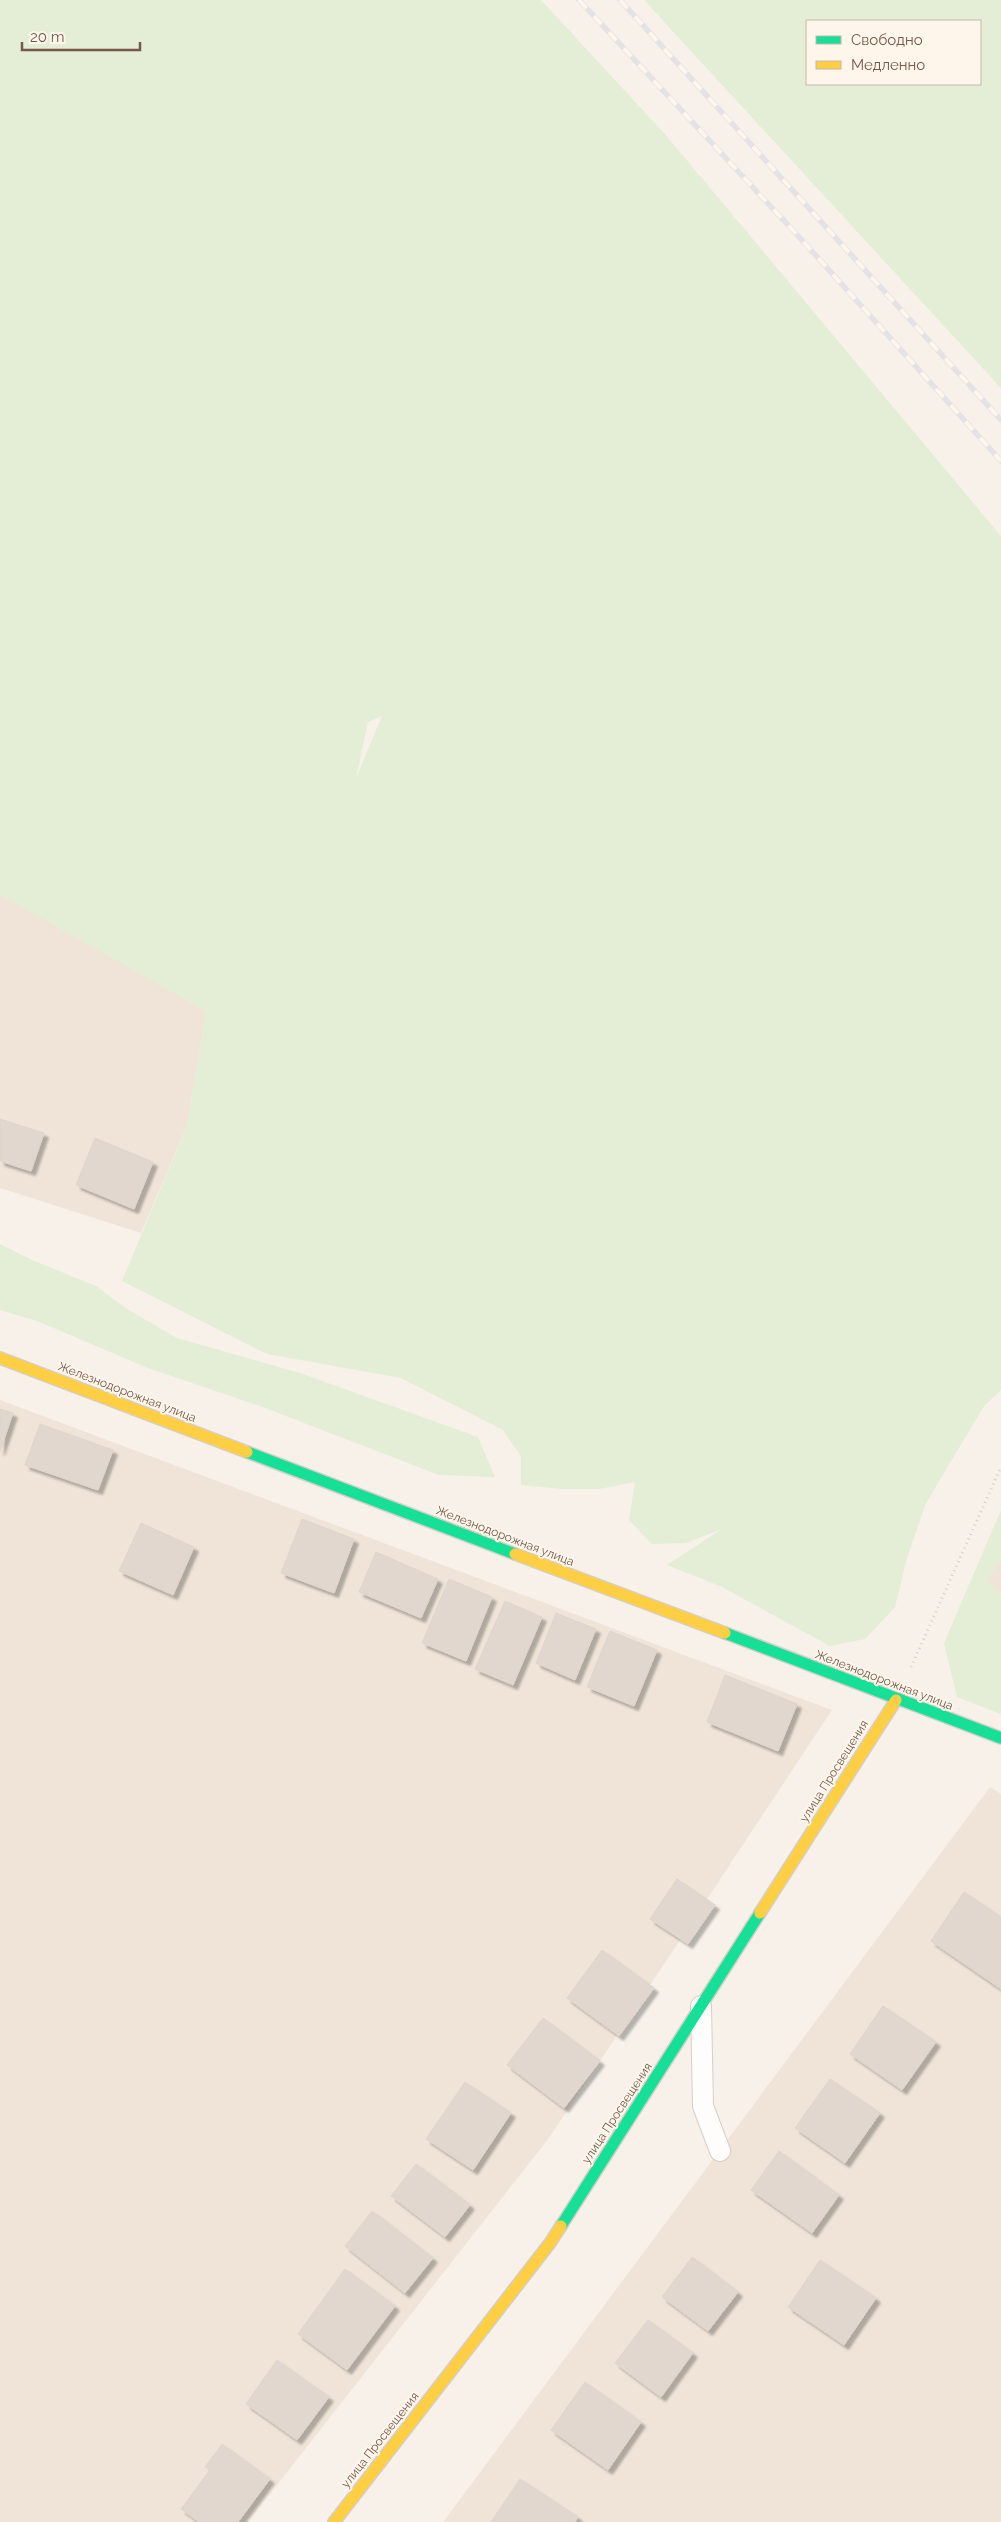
<svg xmlns="http://www.w3.org/2000/svg" width="1001" height="2522" font-family="Raleway,sans-serif">
<style>
.residential{fill:#f0e4d8}
.green{fill:#e4edd5;fill-rule:evenodd}
.building{fill:#e1d7cf;stroke:#e0d4cc;filter:url(#shadow)}
.lines{fill:none;stroke-linecap:round;stroke-linejoin:round}
.lane-casing{stroke:#d6cec7;stroke-width:22}
.fast-casing{stroke:#d6cec6;stroke-width:14}
.slow-casing{stroke:#d6cec6;stroke-width:14}
.path{stroke:#d7d0cb;stroke-width:3;stroke-dasharray:1 4;stroke-linecap:butt}
.lane{stroke:#fefdfc;stroke-width:20}
.fast{stroke:#16e098;stroke-width:11}
.slow{stroke:#ffcf43;stroke-width:11}
.rail-casing{stroke:#e4e2e5;stroke-width:5.5}
.rail{stroke:#fff6eb;stroke-width:4;stroke-dasharray:11;stroke-linecap:butt}
.labels{text-anchor:middle;dominant-baseline:central;stroke-width:4;stroke-linejoin:round;paint-order:stroke}
.street-label{font-size:12px;fill:#74584b;stroke:#fff6eb}
</style>
<defs>
<filter id="shadow"><feDropShadow dx="4.5" dy="4.5" stdDeviation="1" flood-color="#0004"/></filter>
</defs>
<rect width="100%" height="100%" fill="#f7f1ea"/>
<!-- residential -->
<g class="residential">
<polygon points="0,892 206,1011 187,1126 141,1233 0,1188"/>
<polygon points="0,1400 832,1710 549,2138 248,2522 0,2522"/>
<polygon points="1001,1559 1001,1594 986,1580"/>
<polygon points="990,1787 1001,1794 1001,2522 443,2522"/>
</g>
<!-- green -->
<g class="green">
<path d="M 0,0 L 541,0 L 664,133 L 1001,536 L 1001,1390 L 984,1406 L 926,1503 L 907,1558 L 895,1607 L 865,1639 L 830,1646 L 720,1586 L 667,1565 L 722,1529 L 686,1543 L 652,1544 L 629,1520 L 635,1482 L 599,1489 L 562,1489 L 521,1485 L 521,1456 L 503,1430 L 401,1378 L 267,1354 L 122,1281 L 187,1126 L 206,1011 L 0,895 ZM 382,716 L 356,778 L 368,722 Z"/>
<path d="M 644,0 L 1001,0 L 1001,388 ZM 807,21 L 980,21 L 980,84 L 807,84 Z"/>
<polygon points="0,1244 32,1260 96,1286 127,1309 177,1338 300,1373 478,1437 495,1477 439,1475 260,1406 148,1368 37,1321 0,1310"/>
<polygon points="1001,1510 1001,1559 987,1580 1001,1594 1001,1714 957,1697 944,1643"/>
</g>
<!-- building -->
<g class="building">
<polygon points="0,1119 44,1133 31,1171 0,1161"/>
<polygon points="95,1138 153,1162 134,1209 76,1185"/>
<polygon points="0,1409 13,1413 0,1451"/>
<polygon points="40,1424 113,1450 98,1490 25,1465"/>
<polygon points="302,1519 354,1539 334,1593 281,1573"/>
<polygon points="141,1523 194,1547 173,1595 119,1571"/>
<polygon points="376,1552 438,1579 421,1618 359,1592"/>
<polygon points="449,1579 492,1597 466,1661 422,1643"/>
<polygon points="505,1601 542,1617 513,1685 475,1669"/>
<polygon points="556,1613 596,1629 575,1680 536,1663"/>
<polygon points="610,1631 657,1650 634,1706 587,1687"/>
<polygon points="725,1675 797,1704 778,1751 707,1722"/>
<polygon points="677,1879 715,1905 688,1944 650,1919"/>
<polygon points="964,1892 1001,1917 1001,1989 931,1941"/>
<polygon points="602,1950 654,1988 619,2036 567,1998"/>
<polygon points="883,2006 936,2042 902,2090 850,2054"/>
<polygon points="543,2018 600,2061 564,2108 507,2065"/>
<polygon points="830,2079 880,2113 845,2163 795,2128"/>
<polygon points="465,2082 511,2113 473,2170 426,2139"/>
<polygon points="779,2151 839,2195 812,2233 751,2190"/>
<polygon points="416,2164 470,2205 445,2237 391,2196"/>
<polygon points="372,2211 433,2258 405,2293 345,2246"/>
<polygon points="692,2257 738,2292 708,2331 662,2297"/>
<polygon points="820,2260 876,2298 844,2345 788,2307"/>
<polygon points="345,2269 395,2306 347,2370 298,2334"/>
<polygon points="648,2320 693,2353 661,2397 615,2363"/>
<polygon points="277,2360 329,2397 297,2440 246,2404"/>
<polygon points="585,2382 641,2422 608,2470 551,2430"/>
<polygon points="222,2444 270,2479 238,2522 199,2522 181,2509 210,2470 205,2467"/>
<polygon points="520,2479 578,2517 575,2522 491,2522"/>
</g>
<g class="lines">
<defs>
<polyline id="lane" points="701,2006 703,2106 720,2151"/>
<g id="fast">
<polyline points="247,1452 515,1554"/>
<polyline points="725,1633 1001,1738"/>
<polyline points="561,2226 760,1913"/>
</g>
<g id="slow">
<polyline points="0,1358 247,1452"/>
<polyline points="515,1554 725,1633"/>
<polyline points="760,1913 896,1700"/>
<polyline points="334,2522 550,2243 561,2226"/>
</g>
</defs>
<!-- lane casing -->
<use href="#lane" class="lane-casing"/>
<!-- fast casing -->
<use href="#fast" class="fast-casing"/>
<!-- slow casing -->
<use href="#slow" class="slow-casing"/>
<!-- path -->
<polyline class="path" points="911,1667 1001,1467"/>
<!-- lane -->
<use href="#lane" class="lane"/>
<!-- fast -->
<use href="#fast" class="fast"/>
<!-- slow -->
<use href="#slow" class="slow"/>
<defs>
<g id="rail">
<polyline points="579,0 801,239 1001,461"/>
<polyline points="620,0 1001,420"/>
</g>
</defs>
<!-- rail casing -->
<use href="#rail" class="rail-casing"/>
<!-- rail -->
<use href="#rail" class="rail"/>
</g>
<g class="labels">
<!-- street labels -->
<g class="street-label">
<text transform="translate(127 1392) rotate(21)">Железнодорожная улица</text>
<text transform="translate(505 1536) rotate(21)">Железнодорожная улица</text>
<text transform="translate(884 1680) rotate(21)">Железнодорожная улица</text>
<text transform="translate(834 1771) rotate(-58)">улица Просвещения</text>
<text transform="translate(617 2113) rotate(-57)">улица Просвещения</text>
<text transform="translate(380 2440) rotate(-52)">улица Просвещения</text>
</g>
</g>
<!-- legend -->
<rect x="806" y="20" width="175" height="65" fill="#fff6eb" stroke="#c7b7ab"/>
<rect x="816" y="36" width="25" height="8" fill="#16e098" stroke="#c7b7ab"/>
<text x="851" y="45" font-size="15" fill="#74584b">Свободно</text>
<rect x="816" y="61" width="25" height="8" fill="#ffcf43" stroke="#c7b7ab"/>
<text x="851" y="70" font-size="15" fill="#74584b">Медленно</text>
<!-- scale -->
<path d="M22 42v8h118v-8" fill="none" stroke="#74584b" stroke-width="2.5"/>
<text x="30" y="42" font-size="15" fill="#74584b" stroke="#fff6eb" stroke-width="4" paint-order="stroke">20 m</text>
</svg>
